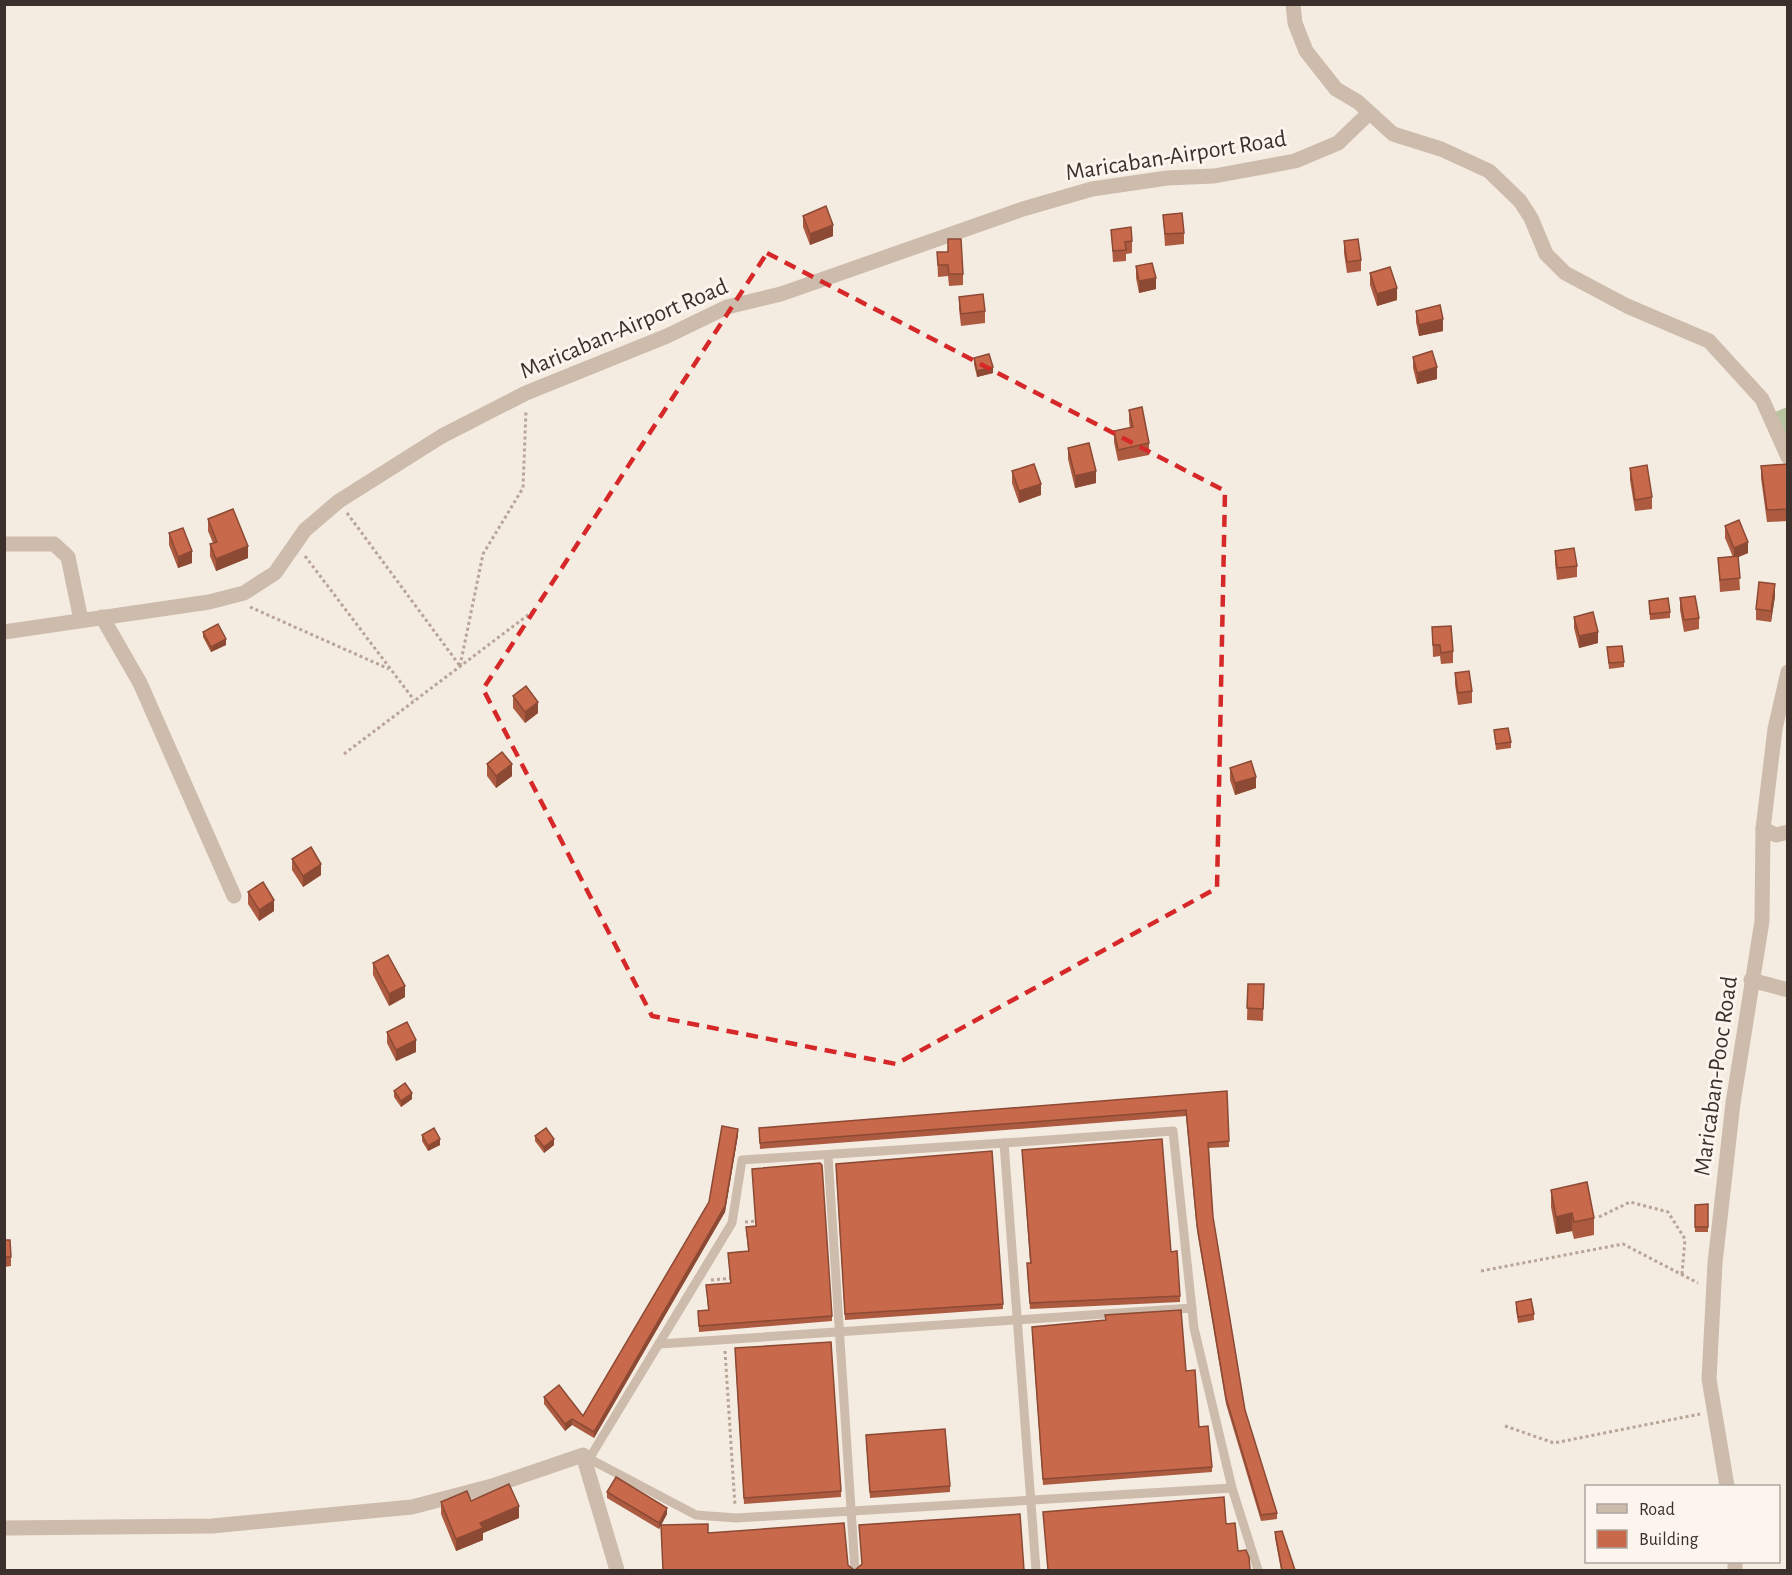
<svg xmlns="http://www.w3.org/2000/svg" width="1792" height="1575" font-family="'Alegreya Sans',sans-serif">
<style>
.green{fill:#b8c4a0}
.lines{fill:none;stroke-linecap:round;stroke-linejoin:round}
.path{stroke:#b9a596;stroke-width:3;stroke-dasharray:3 3;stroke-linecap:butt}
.service{stroke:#cdbbac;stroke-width:9}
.minor{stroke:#cdbbac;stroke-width:15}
.tertiary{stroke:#cdbbac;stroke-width:15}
.wall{fill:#ac5a40}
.shaded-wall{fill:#8c4a34}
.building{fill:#c8694b;stroke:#8c4a34;stroke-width:1.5}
.marked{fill:none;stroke:#d62828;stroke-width:4.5;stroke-dasharray:12 8;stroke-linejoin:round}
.labels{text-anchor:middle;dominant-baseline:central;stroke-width:6;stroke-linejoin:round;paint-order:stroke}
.street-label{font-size:24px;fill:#3b302b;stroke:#fbf5ee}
</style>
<rect width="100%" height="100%" fill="#f4ebe1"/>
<!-- green -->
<polygon class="green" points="1787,407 1787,443 1775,412"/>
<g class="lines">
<!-- path -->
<g class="path">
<polyline points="347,513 460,666"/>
<polyline points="305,556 414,700"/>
<polyline points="250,607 389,669"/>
<polyline points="460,666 483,554 523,488 526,410"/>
<polyline points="344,754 536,609"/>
<polyline points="1599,1217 1630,1202 1668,1212 1685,1239 1682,1274"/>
<polyline points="745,1222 759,1221"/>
<polyline points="1481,1271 1623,1244 1698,1283"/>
<polyline points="711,1280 734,1278"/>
<polyline points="725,1351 735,1506"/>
<polyline points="1505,1426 1554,1443 1700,1414"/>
</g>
<!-- service -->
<g class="service">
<polyline points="1004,1143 1173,1131 1194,1328 1232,1488 1258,1570"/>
<polyline points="828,1156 855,1570"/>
<polyline points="659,1344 1192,1308"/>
<polyline points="584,1456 696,1515 736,1518 1232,1488"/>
<polyline points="589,1459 732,1223 742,1160 1004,1143 1036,1570"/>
</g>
<!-- minor -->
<g class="minor">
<polyline points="1293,4 1295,23 1306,51 1336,89 1358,102 1393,134 1441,149 1489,171 1520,201 1531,218 1546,254 1565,273 1627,306 1709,341 1762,399 1788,457"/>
<polyline points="4,544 54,544 68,557 81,620"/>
<polyline points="102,617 140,683 234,896"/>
<polyline points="4,632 209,602 244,593 275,573 305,530 339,501 442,436 526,393 667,336 727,307 781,294 1023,209 1092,189 1167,178 1214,176 1295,161 1338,143 1368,114"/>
<polyline points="1763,829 1776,835 1788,832"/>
<polyline points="1751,980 1788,990"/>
<polyline points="4,1528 212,1526 412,1507 492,1486 583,1455 617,1570"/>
</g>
<!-- tertiary -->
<g class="tertiary">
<polyline points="1727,1486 1709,1379 1715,1263 1733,1103 1762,921 1763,829 1775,729 1788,672"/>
<polyline points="1735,1562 1735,1570"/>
</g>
</g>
<!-- wall -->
<g class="wall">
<polygon points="1163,215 1184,233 1184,244 1165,246"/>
<polygon points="803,216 833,236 810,245 803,227"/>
<polygon points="1111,230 1132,241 1132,253 1126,254 1126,261 1113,262"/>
<polygon points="948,239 963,274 963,285 949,286 948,276 938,277 937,252 948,252"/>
<polygon points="1344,241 1361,260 1361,271 1347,273 1344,253"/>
<polygon points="1136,266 1156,289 1139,293 1136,278"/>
<polygon points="1370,273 1397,300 1377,306 1370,285"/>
<polygon points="959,297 985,311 985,323 961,326 959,309"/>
<polygon points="1416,311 1443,331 1419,336 1416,322"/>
<polygon points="1413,357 1437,379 1417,384 1413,368"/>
<polygon points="974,358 993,373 977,377 974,364"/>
<polygon points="1129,410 1149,443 1149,455 1118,461 1114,442 1114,431 1130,428 1129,421"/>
<polygon points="1068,448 1096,483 1075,488 1068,459"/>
<polygon points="1788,464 1788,521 1767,522 1761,478 1761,466"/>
<polygon points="1630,468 1652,497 1652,509 1635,511 1630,480"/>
<polygon points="1012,471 1041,495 1019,503 1012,483"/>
<polygon points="208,519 248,558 216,571 210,556 210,544 213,543 208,531"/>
<polygon points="1725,526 1748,553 1738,557 1740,590 1720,592 1718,558 1733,557 1725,538"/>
<polygon points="169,533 192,563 178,568 169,545"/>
<polygon points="1555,551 1577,566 1577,577 1557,580 1555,563"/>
<polygon points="1775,596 1771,622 1756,620 1756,609"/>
<polygon points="1680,598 1699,618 1699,629 1684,632 1680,610"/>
<polygon points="1649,601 1670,612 1670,618 1650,620"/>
<polygon points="1574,617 1598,643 1579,648 1574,628"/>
<polygon points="1432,627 1453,651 1453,663 1441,664 1440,656 1433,657"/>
<polygon points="203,632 226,645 211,652 203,637"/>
<polygon points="1607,647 1624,662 1624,667 1609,669"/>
<polygon points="1455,673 1472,691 1472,703 1458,705 1455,684"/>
<polygon points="513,696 538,713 525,723 513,708"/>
<polygon points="1494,730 1511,742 1511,748 1496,750"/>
<polygon points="487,764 512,776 496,788 487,776"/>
<polygon points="1230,768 1256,788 1235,795 1230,780"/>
<polygon points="292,859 321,875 303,887 292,870"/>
<polygon points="248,892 274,911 259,921 248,904"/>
<polygon points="373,963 405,997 389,1006 373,975"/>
<polygon points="1248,984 1264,984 1263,1021 1247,1020"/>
<polygon points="387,1032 416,1052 396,1061 387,1043"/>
<polygon points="394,1091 412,1099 401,1107 394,1097"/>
<polygon points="1227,1091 1229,1147 1209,1148 1213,1217 1245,1410 1277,1513 1277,1519 1261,1521 1226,1404 1197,1231 1186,1116 760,1149 759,1128"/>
<polygon points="422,1135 440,1145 428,1151 422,1141"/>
<polygon points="738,1135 725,1212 594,1438 572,1425 565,1431 544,1404 544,1397 583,1416 709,1202"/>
<polygon points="535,1136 554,1145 544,1153 535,1141"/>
<polygon points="1022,1150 1171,1252 1180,1296 1180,1302 1030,1309 1027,1269 1030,1263"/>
<polygon points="836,1170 1003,1304 1003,1309 845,1320"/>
<polygon points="1551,1190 1594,1218 1594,1235 1574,1239 1572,1231 1556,1234 1551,1207"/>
<polygon points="1708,1204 1708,1232 1695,1232 1695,1205"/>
<polygon points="746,1227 832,1316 832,1321 699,1332 698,1311 708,1310 706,1285 730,1283 728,1253 748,1251"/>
<polygon points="4,1240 11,1257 11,1266 4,1267"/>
<polygon points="1516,1302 1534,1314 1534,1320 1518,1323 1516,1308"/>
<polygon points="1032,1333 1186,1371 1199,1427 1212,1467 1212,1472 1043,1485"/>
<polygon points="735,1354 841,1491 841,1497 744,1504"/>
<polygon points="866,1441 950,1486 950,1492 870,1498"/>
<polygon points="607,1492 667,1514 659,1529 607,1498"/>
<polygon points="471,1501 519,1518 483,1533 483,1540 456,1551 441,1514 441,1502"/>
<polygon points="1275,1532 1295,1570 1281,1570 1275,1538"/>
</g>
<!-- shaded-wall -->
<g class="shaded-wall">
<polygon points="833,225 833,236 810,245 810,234"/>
<polygon points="1156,278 1156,289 1139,293 1139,281"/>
<polygon points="1397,288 1397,300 1377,306 1377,294"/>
<polygon points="1443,319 1443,331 1419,336 1419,325"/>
<polygon points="993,367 993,373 977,377 977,371"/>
<polygon points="1437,367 1437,379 1417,384 1417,373"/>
<polygon points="1096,471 1096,483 1075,488 1075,476"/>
<polygon points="1041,484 1041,495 1019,503 1019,491"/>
<polygon points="1748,542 1748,553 1734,559 1734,548"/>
<polygon points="248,546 248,558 216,571 216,559"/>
<polygon points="192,551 192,563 178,568 178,557"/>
<polygon points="1775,584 1775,596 1771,622 1771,611"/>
<polygon points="1598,632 1598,643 1579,648 1579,636"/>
<polygon points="226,639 226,645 211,652 211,647"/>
<polygon points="538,702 538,713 525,723 525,712"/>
<polygon points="512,764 512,776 496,788 496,776"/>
<polygon points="1256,777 1256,788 1235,795 1235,783"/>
<polygon points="321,864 321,875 303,887 303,876"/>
<polygon points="274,900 274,911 259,921 259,910"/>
<polygon points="405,986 405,997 389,1006 389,994"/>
<polygon points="416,1040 416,1052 396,1061 396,1050"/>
<polygon points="412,1093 412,1099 401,1107 401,1101"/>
<polygon points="738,1129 738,1135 725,1212 594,1438 594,1432 725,1206"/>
<polygon points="440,1139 440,1145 428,1151 428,1146"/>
<polygon points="554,1139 554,1145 544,1153 544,1147"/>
<polygon points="1572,1213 1572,1231 1556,1234 1556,1217"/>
<polygon points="572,1419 572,1425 565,1431 565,1424"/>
<polygon points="519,1506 519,1518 483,1533 483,1540 456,1551 456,1539 480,1523"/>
<polygon points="667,1508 667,1514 659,1529 659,1523"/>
</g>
<!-- building -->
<g class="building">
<polygon points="826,206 833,225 810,234 803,216"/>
<polygon points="1182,213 1184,233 1165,234 1163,215"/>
<polygon points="1131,227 1132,241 1125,242 1126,250 1113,251 1111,230"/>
<polygon points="948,239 961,239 963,274 949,274 948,265 938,265 937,252 948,252"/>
<polygon points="1358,239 1361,260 1347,262 1344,241"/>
<polygon points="1152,263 1156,278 1139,281 1136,266"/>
<polygon points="1390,267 1397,288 1377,294 1370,273"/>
<polygon points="983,294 985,311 961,314 959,297"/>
<polygon points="1440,305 1443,319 1419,325 1416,311"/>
<polygon points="1432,351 1437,367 1417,373 1413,357"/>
<polygon points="989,354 993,367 977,371 974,358"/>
<polygon points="1142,407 1149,443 1118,450 1114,431 1133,427 1129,410"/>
<polygon points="1089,443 1096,471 1075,476 1068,448"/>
<polygon points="1034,464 1041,484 1019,491 1012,471"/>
<polygon points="1788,464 1788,509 1767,510 1761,466"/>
<polygon points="1647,465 1652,497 1635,500 1630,468"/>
<polygon points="233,509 248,546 216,559 210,544 217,542 208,519"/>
<polygon points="1739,520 1748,542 1734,548 1725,526"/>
<polygon points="183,528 192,551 178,557 169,533"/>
<polygon points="1574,548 1577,566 1557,568 1555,551"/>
<polygon points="1738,556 1740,578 1720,580 1718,558"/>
<polygon points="1759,582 1775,584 1771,611 1756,609"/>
<polygon points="1695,596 1699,618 1684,620 1680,598"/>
<polygon points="1668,598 1670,612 1650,614 1649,601"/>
<polygon points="1593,612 1598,632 1579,636 1574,617"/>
<polygon points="218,624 226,639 211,647 203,632"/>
<polygon points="1451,626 1453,651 1441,653 1440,645 1433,645 1432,627"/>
<polygon points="1622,646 1624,662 1609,663 1607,647"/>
<polygon points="1469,671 1472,691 1458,693 1455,673"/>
<polygon points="526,686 538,702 525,712 513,696"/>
<polygon points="1508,728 1511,742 1496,744 1494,730"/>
<polygon points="502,752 512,764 496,776 487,764"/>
<polygon points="1251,761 1256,777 1235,783 1230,768"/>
<polygon points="311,847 321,864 303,876 292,859"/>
<polygon points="263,882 274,900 259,910 248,892"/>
<polygon points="388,955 405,986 389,994 373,963"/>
<polygon points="1248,984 1264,984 1263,1009 1247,1008"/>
<polygon points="407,1022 416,1040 396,1050 387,1032"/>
<polygon points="405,1083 412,1093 401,1101 394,1091"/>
<polygon points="1227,1091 1229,1141 1208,1143 1213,1217 1245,1410 1277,1513 1261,1515 1226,1398 1197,1225 1186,1110 760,1143 759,1128"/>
<polygon points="722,1126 738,1129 725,1206 594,1432 572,1419 565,1424 544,1397 559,1385 583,1416 709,1202"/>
<polygon points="434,1128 440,1139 428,1146 422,1135"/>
<polygon points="546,1128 554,1139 544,1147 535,1136"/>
<polygon points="1162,1139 1171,1252 1177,1251 1180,1296 1030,1303 1027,1263 1031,1263 1022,1150"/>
<polygon points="992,1151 1003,1304 845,1314 836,1164"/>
<polygon points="820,1163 822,1165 832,1316 699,1326 698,1311 709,1310 706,1285 731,1283 728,1253 749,1251 746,1227 756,1226 752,1169"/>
<polygon points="1587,1182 1594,1218 1574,1222 1572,1213 1556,1217 1551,1190"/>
<polygon points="1708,1204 1708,1227 1695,1227 1695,1205"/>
<polygon points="4,1240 10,1240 11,1257 4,1257"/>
<polygon points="1531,1299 1534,1314 1518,1317 1516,1302"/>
<polygon points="1181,1310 1186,1371 1195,1370 1199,1427 1208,1426 1212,1467 1043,1479 1032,1327 1106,1320 1105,1315"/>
<polygon points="831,1342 841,1491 744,1498 735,1348"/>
<polygon points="945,1429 950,1486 870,1492 866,1435"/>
<polygon points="616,1477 667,1508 659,1523 607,1492"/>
<polygon points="509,1484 519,1506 480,1523 483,1528 456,1539 441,1502 467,1491 471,1501"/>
<polygon points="1224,1497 1226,1524 1235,1523 1238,1551 1246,1550 1249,1557 1250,1570 1048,1570 1043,1512"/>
<polygon points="1020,1514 1024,1570 855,1570 862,1564 859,1525"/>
<polygon points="844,1523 848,1565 854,1570 663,1570 661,1525 708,1524 708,1533"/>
<polygon points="1282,1531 1295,1570 1282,1570 1275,1532"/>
</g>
<!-- marked area -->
<path class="marked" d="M 767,253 L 1225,491 L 1217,888 L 896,1064 L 652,1016 L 483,689 Z"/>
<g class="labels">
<!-- street labels -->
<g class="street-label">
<text transform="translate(1176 156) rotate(-9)">Maricaban-Airport Road</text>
<text transform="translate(624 329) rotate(-23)">Maricaban-Airport Road</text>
<text transform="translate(1716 1076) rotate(-82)">Maricaban-Pooc Road</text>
</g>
</g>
<!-- border -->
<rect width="1792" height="1575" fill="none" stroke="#3b302b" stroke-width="12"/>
<!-- legend -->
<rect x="1585" y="1485" width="195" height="78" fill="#fbf5ee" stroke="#aea6a0" stroke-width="1.5"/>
<rect x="1597" y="1504" width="30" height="9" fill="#cdbbac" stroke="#aea6a0" stroke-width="1.5"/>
<text x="1639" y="1515" font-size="18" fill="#3b302b">Road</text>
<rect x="1597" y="1530" width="30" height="18" fill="#c8694b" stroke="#aea6a0" stroke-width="1.5"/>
<text x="1639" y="1545" font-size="18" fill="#3b302b">Building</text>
</svg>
